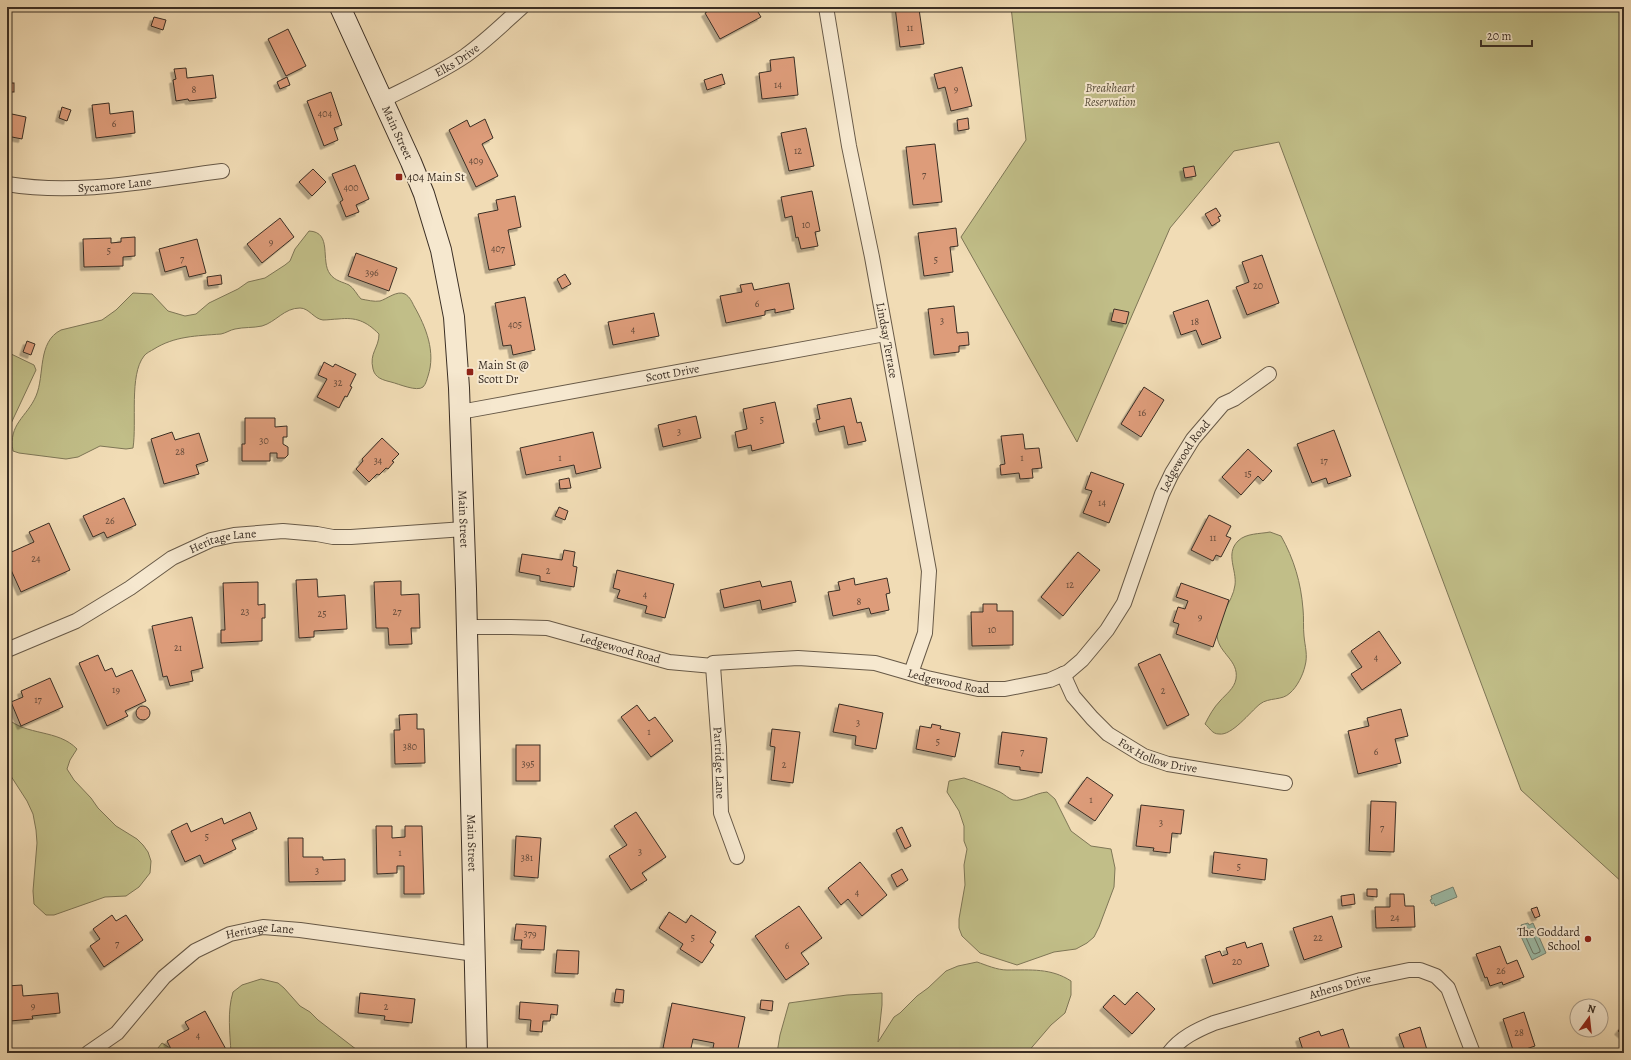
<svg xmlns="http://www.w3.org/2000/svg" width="1631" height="1060" font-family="Alegreya,serif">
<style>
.green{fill:#c1be88;stroke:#7e7656}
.water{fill:#9cbca8;stroke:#758373}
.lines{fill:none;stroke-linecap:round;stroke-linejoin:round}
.shore{stroke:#6b7566;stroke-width:1}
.building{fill:#dd9c7a;stroke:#3a2e24;filter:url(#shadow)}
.minor-casing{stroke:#685a48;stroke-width:16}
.secondary-casing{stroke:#3a2e24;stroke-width:22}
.minor{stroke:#f6e8cf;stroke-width:14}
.secondary{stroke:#f6e8cf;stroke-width:20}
.poi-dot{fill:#8f2418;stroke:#f6e8cf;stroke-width:1.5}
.labels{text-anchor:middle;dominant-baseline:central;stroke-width:4;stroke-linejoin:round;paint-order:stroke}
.number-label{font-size:10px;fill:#634a3a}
.street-label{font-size:12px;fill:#3a2e24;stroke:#f6e8cf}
.park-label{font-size:12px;font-style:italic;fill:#554b38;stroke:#f6e8cf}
.poi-label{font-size:12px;fill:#3a2e24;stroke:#f6e8cf;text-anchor:start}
</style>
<defs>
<filter id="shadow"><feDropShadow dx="-3.5" dy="3.5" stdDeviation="0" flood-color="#0004"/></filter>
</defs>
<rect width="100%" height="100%" fill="#f1dcb5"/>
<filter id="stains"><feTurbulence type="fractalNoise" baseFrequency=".005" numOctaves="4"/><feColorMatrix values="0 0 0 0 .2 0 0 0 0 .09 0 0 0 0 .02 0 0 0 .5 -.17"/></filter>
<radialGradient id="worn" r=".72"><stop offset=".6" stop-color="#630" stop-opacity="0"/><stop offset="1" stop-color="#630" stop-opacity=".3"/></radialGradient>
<!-- green -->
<g class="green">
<polygon points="1011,7 1624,7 1624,884 1521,790 1279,142 1234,151 1170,228 1077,442 961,237 1026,140"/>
<path d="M 309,231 C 333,232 320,261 330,274 C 335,281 343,282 349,285 C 354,288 357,295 361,299 C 367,300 374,302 380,301 C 387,299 397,290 405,294 C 410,297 412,302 414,306 C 426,327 436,352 428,376 C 427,379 426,384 423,387 C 417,392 399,384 391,382 C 383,380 375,378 373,369 C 369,353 379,348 379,334 C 366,321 356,317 338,319 C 334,319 328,320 323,320 C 314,319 309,308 300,308 C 284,308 276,322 262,326 C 253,328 244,327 235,329 C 230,330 226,333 221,334 C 196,336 175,336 154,349 C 151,351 146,353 144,356 C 129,375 137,422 133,448 L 126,449 L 100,446 L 78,457 L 66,459 L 19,453 L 13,451 C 8,424 27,417 36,396 C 45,375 37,342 61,330 L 102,320 L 116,310 L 133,293 L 152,294 L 168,311 L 185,316 L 196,314 L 209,303 L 238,289 L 248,282 L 265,278 L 285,265 L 290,261 L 295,249 Z"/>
<polygon points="7,352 34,365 36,370 7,432"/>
<path d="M 1270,532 L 1281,536 C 1294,559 1301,583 1303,609 C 1304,618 1303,627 1304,636 C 1305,647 1308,655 1305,666 C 1303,675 1297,687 1290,693 C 1282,701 1269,697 1260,704 C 1250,712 1232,736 1219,734 C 1212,734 1210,728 1205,724 C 1209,716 1214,707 1220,701 C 1226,694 1234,689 1236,679 C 1239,660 1219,654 1217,636 C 1216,618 1233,602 1235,585 C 1237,570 1225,554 1238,541 C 1246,533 1260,534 1270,532 Z"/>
<path d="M 7,718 C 26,736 58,729 77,749 L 70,760 L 67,769 L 74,780 L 91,798 L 98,808 L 116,826 L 137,839 L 143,845 L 148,852 L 151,861 L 150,873 L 139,887 L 126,896 L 105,897 L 54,915 L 46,915 L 34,904 L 33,891 L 37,843 L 36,830 L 33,814 L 27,801 L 7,770 Z"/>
<path d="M 964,778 C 977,782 988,787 1000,792 C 1004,794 1009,799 1013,800 C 1023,802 1035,793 1047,792 L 1055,799 L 1071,831 L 1091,846 L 1111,849 L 1115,868 L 1114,887 L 1099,927 L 1094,937 L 1087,943 L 1076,949 L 1054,952 L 1017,965 L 980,953 L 962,936 L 959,928 L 959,919 L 965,885 L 964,865 L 967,849 L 964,841 L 964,826 L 959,811 L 947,792 L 949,781 Z"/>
<path d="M 977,962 C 986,965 997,970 1007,970 C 1031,970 1051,968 1071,981 L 1071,995 L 1065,1013 L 1051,1025 L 1027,1053 L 777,1053 L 780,1035 L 789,1003 L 847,995 L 882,993 L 882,1005 L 878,1042 L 894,1017 L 900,1013 L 917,996 L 928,988 L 946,971 L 958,966 Z"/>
<path d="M 261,979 L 278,983 L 284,988 L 300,1006 L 310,1012 L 318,1020 L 361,1053 L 231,1053 C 230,1033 227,1012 233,992 L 242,985 Z"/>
<polygon points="162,1043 178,1053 154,1053"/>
</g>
<!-- water -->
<g class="water">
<polygon points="1453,887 1457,897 1435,906 1434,903 1432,904 1430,900 1432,899 1431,896"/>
<polygon points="1528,923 1529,925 1533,923 1546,953 1532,960 1518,930 1522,928 1521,925"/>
</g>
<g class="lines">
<!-- shore -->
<polygon class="shore" points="1527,928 1531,930 1540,950 1540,952 1535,954 1533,953 1524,933"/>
</g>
<!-- building -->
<g class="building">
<polygon points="715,7 755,7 761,17 720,39 705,13"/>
<polygon points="895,7 932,7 919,9 924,44 900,47"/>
<polygon points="154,17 166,20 163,30 151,26"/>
<polygon points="288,29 306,66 286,76 268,39"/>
<polygon points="7,34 9,61 7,61"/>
<polygon points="794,57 798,95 762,99 759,73 771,71 770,60"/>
<polygon points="962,67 972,106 951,111 945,87 938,89 934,74"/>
<polygon points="186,68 187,78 213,75 216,98 189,101 188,99 176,101 173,80 176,79 174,69"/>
<polygon points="722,74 725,84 707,90 704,80"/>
<polygon points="287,77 290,85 280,89 277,82"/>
<rect x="7" y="83" width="7" height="9"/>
<polygon points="331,92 342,125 334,128 338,140 324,146 307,101"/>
<polygon points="109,103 110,114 133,111 135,133 96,138 92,105"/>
<polygon points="62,107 71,110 67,121 59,118"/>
<polygon points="7,113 26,117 22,139 7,136"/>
<polygon points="968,118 969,129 958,131 957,120"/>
<polygon points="485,119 493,138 482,144 498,176 476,187 449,130 467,120 470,127"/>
<polygon points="806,128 814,166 789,171 781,133"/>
<polygon points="935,144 942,202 913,205 906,147"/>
<polygon points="355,165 369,199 356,205 359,212 346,217 340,202 343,200 332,174"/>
<polygon points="1194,166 1196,176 1185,178 1183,168"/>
<polygon points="313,169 326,182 312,196 299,182"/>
<polygon points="812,191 820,231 815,232 818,246 801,249 798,237 796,238 792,216 785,218 781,197"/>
<polygon points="515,196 521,227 508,230 515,265 489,270 478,214 498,210 496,200"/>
<polygon points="1216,208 1221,216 1218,217 1220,221 1212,226 1205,214"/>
<polygon points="280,218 294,237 262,263 247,244"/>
<polygon points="956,228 958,246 950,247 953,272 924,276 918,233"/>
<polygon points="7,231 10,231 7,246"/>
<polygon points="135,237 135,256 123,257 123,266 84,267 83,239 111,238 111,243 121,242 121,238"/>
<polygon points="197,239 206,273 189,277 186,266 165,272 159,249"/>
<polygon points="356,253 397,268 389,291 348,276"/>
<polygon points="1262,255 1279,303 1247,315 1236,287 1249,282 1242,262"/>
<polygon points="565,274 571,284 562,289 557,279"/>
<polygon points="221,275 222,284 208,286 207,277"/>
<polygon points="752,283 754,290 789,283 794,309 775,313 775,309 765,311 765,315 726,323 720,296 742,292 740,285"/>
<polygon points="525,297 535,350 513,355 511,345 503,346 495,303"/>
<polygon points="1208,300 1221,338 1202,345 1196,330 1181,335 1173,312"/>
<polygon points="954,306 957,333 968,332 969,345 959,346 959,352 934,355 928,309"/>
<polygon points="1114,309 1129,312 1126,324 1111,321"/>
<polygon points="654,313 659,336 613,345 608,322"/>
<polygon points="27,341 35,344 31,355 23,352"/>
<polygon points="324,362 333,367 335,364 356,374 350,386 352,387 347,397 345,396 339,408 317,397 327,379 318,375"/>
<polygon points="1144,387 1164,400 1141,437 1121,424"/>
<polygon points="851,398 857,423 861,422 866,441 848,445 844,426 819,432 816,420 820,419 817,405"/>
<polygon points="775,402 784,443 752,451 751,445 738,448 735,432 747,429 743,409"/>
<polygon points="696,416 701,438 663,447 658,425"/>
<polygon points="245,418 275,418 275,427 287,426 287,437 283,437 283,444 288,447 288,455 285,458 277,458 277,453 270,453 270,461 242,461 242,444 245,444"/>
<polygon points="1334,430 1351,476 1328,484 1326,478 1312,483 1297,444"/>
<polygon points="172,432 175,440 199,433 208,461 196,465 199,474 164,484 151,439"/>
<polygon points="593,432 601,468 576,474 574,465 526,475 520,448"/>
<polygon points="1023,434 1025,449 1039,448 1042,468 1032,469 1033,478 1020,479 1019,473 1001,475 1000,465 1005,464 1001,436"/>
<polygon points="382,438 399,454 392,461 394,462 388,469 386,468 379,475 377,474 369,482 356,469 363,461 362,459"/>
<polygon points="1248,449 1272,471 1263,481 1258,476 1241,495 1222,477"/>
<polygon points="1091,472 1124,484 1109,523 1083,513 1092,491 1085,489"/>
<polygon points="569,478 571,488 560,489 559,480"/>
<polygon points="124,498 136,525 107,538 104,532 93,537 83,516"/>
<polygon points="559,507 568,511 565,520 555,516"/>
<polygon points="1209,515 1231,526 1226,536 1231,538 1221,557 1216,555 1213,561 1191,550"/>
<polygon points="49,523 70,570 21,592 7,561 7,554 34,542 29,532"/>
<polygon points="564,550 575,552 573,566 577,567 574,587 540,581 540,576 519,572 522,554 562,560"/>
<polygon points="1078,552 1100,570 1063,616 1041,597"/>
<polygon points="617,570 674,584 665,618 645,613 647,606 617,598 620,590 613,588"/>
<polygon points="854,578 855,585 887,578 890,593 886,594 889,610 871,614 869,608 833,616 828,592 840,590 838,582"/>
<polygon points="317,579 318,597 345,595 347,629 314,631 314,637 299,638 296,580"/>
<polygon points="401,581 401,595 419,594 420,628 411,628 412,644 389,645 388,628 376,628 374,582"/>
<polygon points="760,581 762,587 791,581 796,602 762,610 760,600 724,608 720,590"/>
<polygon points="258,582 258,605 265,604 265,618 262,618 262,641 221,643 221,630 225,630 223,583"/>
<polygon points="1181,583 1229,600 1213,647 1176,634 1179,624 1173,622 1178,607 1185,609 1188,601 1176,597"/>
<polygon points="983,604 997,604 997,611 1013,611 1013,645 972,646 971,612 983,612"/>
<polygon points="192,617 203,668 191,671 193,681 170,686 167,676 163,677 152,626"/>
<polygon points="1379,631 1401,663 1362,690 1351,674 1362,667 1351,651"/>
<polygon points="1160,654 1189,715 1167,726 1138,664"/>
<polygon points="98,655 105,671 112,668 116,677 132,670 146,701 125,711 128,716 107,726 79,663"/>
<polygon points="50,678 63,707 21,726 11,702 23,697 21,691"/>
<polygon points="839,704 883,713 876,749 855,745 856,736 833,732"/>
<polygon points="637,705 649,721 655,717 673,741 651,757 621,717"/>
<circle cx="143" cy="713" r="7"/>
<polygon points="1401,709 1408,736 1395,739 1401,763 1358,774 1348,731 1369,726 1367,718"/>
<polygon points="417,714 417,729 424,729 425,763 395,764 394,730 400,730 399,715"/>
<polygon points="932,724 941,726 940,729 960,733 955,757 916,749 920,726 931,728"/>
<polygon points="772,729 800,732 793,783 771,780 775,747 770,746"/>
<polygon points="1002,732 1047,738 1042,773 1020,770 1020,767 998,764"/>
<rect x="516" y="745" width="24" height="36"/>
<polygon points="1087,777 1113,795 1095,821 1068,803"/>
<polygon points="1371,801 1396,802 1394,852 1369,851"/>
<polygon points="1141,805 1184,810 1181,834 1172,833 1170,853 1153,851 1154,848 1136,846"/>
<polygon points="250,812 257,829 232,840 236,849 204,864 200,855 185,862 171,831 187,823 191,832 222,818 224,824"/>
<polygon points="636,812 666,857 642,873 647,880 631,890 609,856 627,845 614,826"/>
<polygon points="376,826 392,826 392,838 405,837 405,826 422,826 424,894 404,894 404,866 397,866 397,873 377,874"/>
<polygon points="902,827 911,846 905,849 896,830"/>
<polygon points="516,836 541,838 538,878 514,876"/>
<polygon points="288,838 303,838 303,857 323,857 323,860 345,859 345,881 289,882"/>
<polygon points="1214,852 1267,859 1265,880 1212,873"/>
<polygon points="860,862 887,895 862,916 848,899 841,905 828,888"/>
<polygon points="902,869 908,880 897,887 891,875"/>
<polygon points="1367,889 1377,889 1377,897 1367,896"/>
<polygon points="1354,894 1355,904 1342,906 1341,896"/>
<polygon points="1390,894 1404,894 1405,906 1414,906 1415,927 1376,928 1375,907 1390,907"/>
<polygon points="799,906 822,938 801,953 809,964 786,980 755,936"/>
<polygon points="1537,907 1540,916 1535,918 1531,909"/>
<polygon points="669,912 686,923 691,915 716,932 710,942 714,945 702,963 680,949 683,944 659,928"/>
<polygon points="112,915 116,921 126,915 143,940 104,967 90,946 100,939 93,929"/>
<polygon points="1332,916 1342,947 1304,960 1293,928"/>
<polygon points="516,924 546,926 544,950 521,949 522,940 514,940"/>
<polygon points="1245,942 1247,948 1262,943 1269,966 1213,984 1205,956 1220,951 1222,956 1228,954 1226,948"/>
<polygon points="1500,946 1507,964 1517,960 1524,977 1503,985 1502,982 1490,986 1487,977 1485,978 1476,954"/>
<polygon points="557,950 579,951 578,974 555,973"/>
<polygon points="22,985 23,996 58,993 60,1013 32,1016 33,1019 10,1021 10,1016 7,1017 7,986"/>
<polygon points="616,989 624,990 623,1003 614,1002"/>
<polygon points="1137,992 1155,1009 1132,1034 1103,1007 1114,995 1125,1005"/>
<polygon points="360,993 415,999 412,1023 384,1020 385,1016 358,1013"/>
<polygon points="761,1000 773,1001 772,1011 760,1009"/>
<polygon points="520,1002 558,1005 557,1015 551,1014 550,1021 543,1021 542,1032 530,1031 531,1020 519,1019"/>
<polygon points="672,1003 745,1017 737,1053 712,1053 714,1043 693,1039 690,1053 663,1048"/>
<polygon points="205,1011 228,1053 173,1053 167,1041 189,1029 185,1022"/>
<polygon points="1524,1012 1535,1046 1514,1053 1503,1019"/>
<polygon points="1624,1024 1624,1036 1618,1031"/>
<polygon points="1420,1027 1428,1053 1406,1053 1399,1034"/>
<polygon points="1343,1029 1351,1053 1304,1053 1299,1038 1319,1031 1321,1036"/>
</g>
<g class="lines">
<defs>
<g id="minor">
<path id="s1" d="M 826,7 L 849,146 L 872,257 L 929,571 L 925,633 L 911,673"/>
<path id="s2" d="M 383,100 C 411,86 440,73 465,56 C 486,41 503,24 522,7"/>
<path id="s3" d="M 7,184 C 79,196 151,180 222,171"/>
<path id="s4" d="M 460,412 L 885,334"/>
<path id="s5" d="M 467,627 L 511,627 L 547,628 L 669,662 L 713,666 L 713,663 L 798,658 L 875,663 L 927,678 L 978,689 L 1005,689 L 1050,680 L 1068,672 L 1082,660 L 1107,630 L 1124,603 L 1162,494 L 1172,473 L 1193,439 L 1223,404 L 1234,399 L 1269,374"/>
<path id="s6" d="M 7,650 L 76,621 L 130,588 L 172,558 L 211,540 L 234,535 L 283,531 L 317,534 L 333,537 L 351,537 L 464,529"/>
<path id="s7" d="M 713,666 L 719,747 L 721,813 L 737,857"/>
<path id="s8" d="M 1063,674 L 1073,696 L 1092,718 L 1108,734 L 1144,756 L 1168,764 L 1285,783"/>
<path id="s9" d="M 88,1053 L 117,1033 L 164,977 L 195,951 L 230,934 L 263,927 L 300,930 L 475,954"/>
<path id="s10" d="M 1169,1053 C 1180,1038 1197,1030 1214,1023 L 1361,980 L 1409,970 L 1420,970 L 1436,976 L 1448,988 L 1473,1053"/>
</g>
<g id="secondary">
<path id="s11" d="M 340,7 L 411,162 L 424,194 L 441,250 L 454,317 L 459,388 L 466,589 L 477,1053"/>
</g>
</defs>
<!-- minor casing -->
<use href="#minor" class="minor-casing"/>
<!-- secondary casing -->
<use href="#secondary" class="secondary-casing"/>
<!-- minor -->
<use href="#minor" class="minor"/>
<!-- secondary -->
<use href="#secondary" class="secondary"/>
</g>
<!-- markers -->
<g class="poi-dot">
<rect x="395" y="173" width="8" height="8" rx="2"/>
<rect x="466" y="368" width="8" height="8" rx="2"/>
<circle cx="1588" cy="939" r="4"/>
</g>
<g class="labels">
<!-- number labels -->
<g class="number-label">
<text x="910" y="27">11</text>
<text x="778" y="84">14</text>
<text x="956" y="88">9</text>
<text x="194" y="89">8</text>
<text x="325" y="113">404</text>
<text x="114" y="123">6</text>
<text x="798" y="150">12</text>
<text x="476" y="160">409</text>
<text x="924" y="174">7</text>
<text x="351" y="187">400</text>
<text x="806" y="224">10</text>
<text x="271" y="241">9</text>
<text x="498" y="248">407</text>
<text x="109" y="250">5</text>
<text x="182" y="258">7</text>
<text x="936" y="259">5</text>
<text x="372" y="272">396</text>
<text x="1258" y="285">20</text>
<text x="757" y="303">6</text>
<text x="942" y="320">3</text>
<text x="1195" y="321">18</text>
<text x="515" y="324">405</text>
<text x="633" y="329">4</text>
<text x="338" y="382">32</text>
<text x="1142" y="412">16</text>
<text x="762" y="419">5</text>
<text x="679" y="431">3</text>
<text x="264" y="440">30</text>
<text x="180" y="451">28</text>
<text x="560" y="457">1</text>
<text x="1022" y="457">1</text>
<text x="378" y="460">34</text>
<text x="1324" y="460">17</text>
<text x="1248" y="473">15</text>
<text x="1102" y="502">14</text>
<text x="110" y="520">26</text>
<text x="1213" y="537">11</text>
<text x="36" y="558">24</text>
<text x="548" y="570">2</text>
<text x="1070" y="584">12</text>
<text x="645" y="594">4</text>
<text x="859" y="601">8</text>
<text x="245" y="611">23</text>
<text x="397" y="611">27</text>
<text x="322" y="613">25</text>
<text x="1200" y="616">9</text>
<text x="992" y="629">10</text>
<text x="178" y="647">21</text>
<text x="1376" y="657">4</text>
<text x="116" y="689">19</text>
<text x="1163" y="690">2</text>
<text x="38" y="699">17</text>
<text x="858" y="722">3</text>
<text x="649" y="731">1</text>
<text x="938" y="741">5</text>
<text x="410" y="746">380</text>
<text x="1022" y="751">7</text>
<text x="1376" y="751">6</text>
<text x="528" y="763">395</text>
<text x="784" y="764">2</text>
<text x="1091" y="799">1</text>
<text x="1161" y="822">3</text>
<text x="1382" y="827">7</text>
<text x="207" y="836">5</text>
<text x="640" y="851">3</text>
<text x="400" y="852">1</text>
<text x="527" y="857">381</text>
<text x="1239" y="866">5</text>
<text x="317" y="870">3</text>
<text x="857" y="892">4</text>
<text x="1395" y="917">24</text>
<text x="530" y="933">379</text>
<text x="693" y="937">5</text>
<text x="1318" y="937">22</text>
<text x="117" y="943">7</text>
<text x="787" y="945">6</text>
<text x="1237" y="961">20</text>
<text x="1501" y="970">26</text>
<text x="33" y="1005">9</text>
<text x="386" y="1006">2</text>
<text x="1519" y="1032">28</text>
<text x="198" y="1035">4</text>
</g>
<!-- street labels -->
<g class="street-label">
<text stroke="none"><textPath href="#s2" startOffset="84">Elks Drive</textPath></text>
<text stroke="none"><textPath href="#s11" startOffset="138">Main Street</textPath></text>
<text stroke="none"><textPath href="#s3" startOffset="108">Sycamore Lane</textPath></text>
<text stroke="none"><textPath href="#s1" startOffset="339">Lindsay Terrace</textPath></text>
<text stroke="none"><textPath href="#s4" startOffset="216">Scott Drive</textPath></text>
<text stroke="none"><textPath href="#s5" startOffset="864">Ledgewood Road</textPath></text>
<text stroke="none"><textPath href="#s11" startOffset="534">Main Street</textPath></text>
<text stroke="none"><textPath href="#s6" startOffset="244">Heritage Lane</textPath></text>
<text stroke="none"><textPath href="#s5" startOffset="156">Ledgewood Road</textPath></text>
<text stroke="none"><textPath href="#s5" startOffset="492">Ledgewood Road</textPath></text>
<text stroke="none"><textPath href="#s8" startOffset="131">Fox Hollow Drive</textPath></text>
<text stroke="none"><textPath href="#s7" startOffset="97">Partridge Lane</textPath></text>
<text stroke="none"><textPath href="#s11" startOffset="858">Main Street</textPath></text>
<text stroke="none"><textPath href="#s9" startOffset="218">Heritage Lane</textPath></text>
<text stroke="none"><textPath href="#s10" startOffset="186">Athens Drive</textPath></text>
</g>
<!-- park labels -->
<g class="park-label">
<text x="1110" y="88">Breakheart<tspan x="1110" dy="14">Reservation</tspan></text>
</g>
<!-- poi labels -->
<g class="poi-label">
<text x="407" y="177">404 Main St</text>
<text x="478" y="365">Main St @<tspan x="478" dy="14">Scott Dr</tspan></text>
<text x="1580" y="932" text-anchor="end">The Goddard<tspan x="1580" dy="14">School</tspan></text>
</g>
</g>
<!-- margin -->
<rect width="1631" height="1060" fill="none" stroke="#f1dcb5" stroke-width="24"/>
<rect x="8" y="8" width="1615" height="1044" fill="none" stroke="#3a2e24" stroke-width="2"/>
<rect x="12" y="12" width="1607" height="1036" fill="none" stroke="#3a2e24"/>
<!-- north arrow -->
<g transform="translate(1589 1018) rotate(15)"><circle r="19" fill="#f6e8cf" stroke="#ab9e8b"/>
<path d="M0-3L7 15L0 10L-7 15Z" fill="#8f2418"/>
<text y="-6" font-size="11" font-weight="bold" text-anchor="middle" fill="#3a2e24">N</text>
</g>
<!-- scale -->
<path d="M1481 40v6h51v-6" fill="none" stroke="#3a2e24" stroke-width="2"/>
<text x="1487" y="40" font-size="12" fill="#3a2e24" stroke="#f6e8cf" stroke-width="3" paint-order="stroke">20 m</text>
<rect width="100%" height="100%" filter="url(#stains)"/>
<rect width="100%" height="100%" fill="url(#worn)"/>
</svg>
